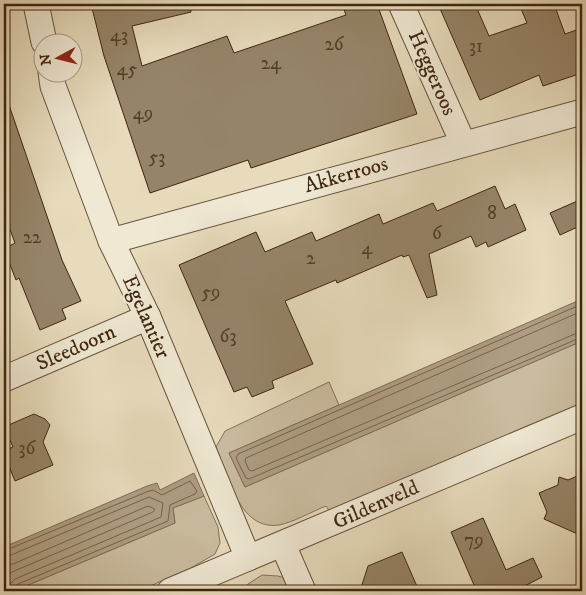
<svg xmlns="http://www.w3.org/2000/svg" width="586" height="595" font-family="'IM FELL DW Pica',serif">
<style>
.green{fill:#cabc9f;stroke:#847158}
.water{fill:#ae9d82;stroke:#816d54}
.lines{fill:none;stroke-linecap:round;stroke-linejoin:round}
.shore{stroke:#766249;stroke-width:1}
.building{fill:#968469;stroke:#3e2610}
.minor-casing{stroke:#68533b;stroke-width:27}
.minor{stroke:#efe8d3;stroke-width:25}
.labels{text-anchor:middle;dominant-baseline:central;stroke-width:4;stroke-linejoin:round;paint-order:stroke}
.number-label{font-size:19px;fill:#543e26}
.street-label{font-size:21px;fill:#3e2610;stroke:#efe8d3}
</style>
<rect width="100%" height="100%" fill="#e7dbbc"/>
<filter id="stains"><feTurbulence type="fractalNoise" baseFrequency=".004" numOctaves="4"/><feColorMatrix values="0 0 0 0 .2 0 0 0 0 .09 0 0 0 0 .02 0 0 0 .5 -.17"/></filter>
<radialGradient id="worn" r=".72"><stop offset=".6" stop-color="#630" stop-opacity="0"/><stop offset="1" stop-color="#630" stop-opacity=".3"/></radialGradient>
<!-- green -->
<g class="green">
<path d="M 582,341 L 582,406 L 330,512 L 326,506 C 311,512 294,522 279,525 C 239,531 228,475 216,447 L 225,431 L 329,382 L 339,405 L 229,453 L 245,487 Z"/>
<polygon points="204,496 218,527 220,543 215,554 191,568 139,591 14,591 175,523 173,508"/>
<polygon points="262,575 278,576 291,580 296,591 246,591 248,584"/>
</g>
<!-- water -->
<g class="water">
<polygon points="582,299 582,341 245,487 229,453"/>
<polygon points="194,473 204,496 173,508 175,523 14,591 4,591 4,547 147,486 157,483 160,490"/>
</g>
<g class="lines">
<!-- shore -->
<g class="shore">
<polyline points="582,304 238,454 236,458 246,478 249,479 582,337"/>
<polyline points="582,311 246,458 245,461 249,470 252,471 582,331"/>
<polyline points="4,551 149,491 153,490 162,495 190,481 197,491 195,494 170,505 168,521 18,584 14,591"/>
<polyline points="4,558 149,497 163,503 161,517 15,579 10,584 8,591"/>
<polyline points="4,565 13,564 148,506 155,509 153,512 12,572 4,579"/>
</g>
</g>
<!-- building -->
<g class="building">
<polygon points="91,4 190,4 191,12 132,26 142,66 227,36 234,53 346,15 342,4 377,4 417,114 251,168 248,160 150,193 104,56"/>
<polygon points="438,4 475,4 489,36 527,23 519,4 554,4 565,34 582,28 582,73 543,86 539,75 480,100"/>
<polygon points="8,102 62,260 81,301 62,309 66,319 40,330 19,278 16,280 4,249 15,243 4,213 4,103"/>
<polygon points="495,186 505,209 515,204 526,230 488,247 486,242 476,247 471,236 429,254 437,295 427,298 409,255 403,257 402,255 337,283 336,280 285,301 313,364 272,381 274,388 252,397 247,387 234,392 179,265 256,232 265,252 312,232 316,241 379,214 383,224 433,203 437,211"/>
<polygon points="582,199 582,225 560,235 550,213"/>
<polygon points="34,414 45,419 50,425 43,442 53,465 15,481 4,454 4,451 13,447 4,427"/>
<polygon points="582,474 582,536 544,519 547,512 539,493 558,485 559,477 568,480"/>
<polygon points="483,518 506,570 533,558 542,577 515,591 459,591 474,585 451,532"/>
<polygon points="402,552 419,591 360,591 368,566"/>
</g>
<g class="lines">
<defs>
<g id="minor">
<polyline points="36,4 44,42"/>
<polyline points="401,4 463,143"/>
<polyline points="51,72 53,86 111,241 148,317 248,558"/>
<polyline points="111,241 582,112"/>
<polyline points="4,379 148,317"/>
<polyline points="283,545 303,591"/>
<polyline points="170,591 582,417"/>
</g>
</defs>
<!-- minor casing -->
<use href="#minor" class="minor-casing"/>
<!-- minor -->
<use href="#minor" class="minor"/>
</g>
<g class="labels">
<!-- number labels -->
<g class="number-label">
<text x="119" y="35">43</text>
<text x="334" y="44">26</text>
<text x="476" y="46">31</text>
<text x="271" y="63">24</text>
<text x="127" y="69">45</text>
<text x="143" y="113">49</text>
<text x="157" y="157">53</text>
<text x="492" y="213">8</text>
<text x="437" y="233">6</text>
<text x="32" y="237">22</text>
<text x="367" y="248">4</text>
<text x="311" y="258">2</text>
<text x="211" y="292">59</text>
<text x="228" y="336">63</text>
<text x="27" y="448">36</text>
<text x="474" y="540">79</text>
</g>
<!-- street labels -->
<g class="street-label">
<text transform="translate(432 73) rotate(66)">Heggeroos</text>
<text transform="translate(346 175) rotate(-16)">Akkerroos</text>
<text transform="translate(146 317) rotate(66)">Egelantier</text>
<text transform="translate(76 348) rotate(-24)">Sleedoorn</text>
<text transform="translate(376 505) rotate(-24)">Gildenveld</text>
</g>
</g>
<!-- margin -->
<rect width="586" height="595" fill="none" stroke="#e7dbbc" stroke-width="20"/>
<rect x="5" y="5" width="576" height="585" fill="none" stroke="#3e2610" stroke-width="2.5"/>
<rect x="10" y="10" width="566" height="575" fill="none" stroke="#3e2610"/>
<!-- north arrow -->
<g transform="translate(58 58) rotate(263)"><circle r="24" fill="#efe8d3" stroke="#a89a85"/>
<path d="M0-4L9 19L0 12L-9 19Z" fill="#8f2418"/>
<text y="-8" font-size="14" font-weight="bold" text-anchor="middle" fill="#3e2610">N</text>
</g>
<rect width="100%" height="100%" filter="url(#stains)"/>
<rect width="100%" height="100%" fill="url(#worn)"/>
</svg>
